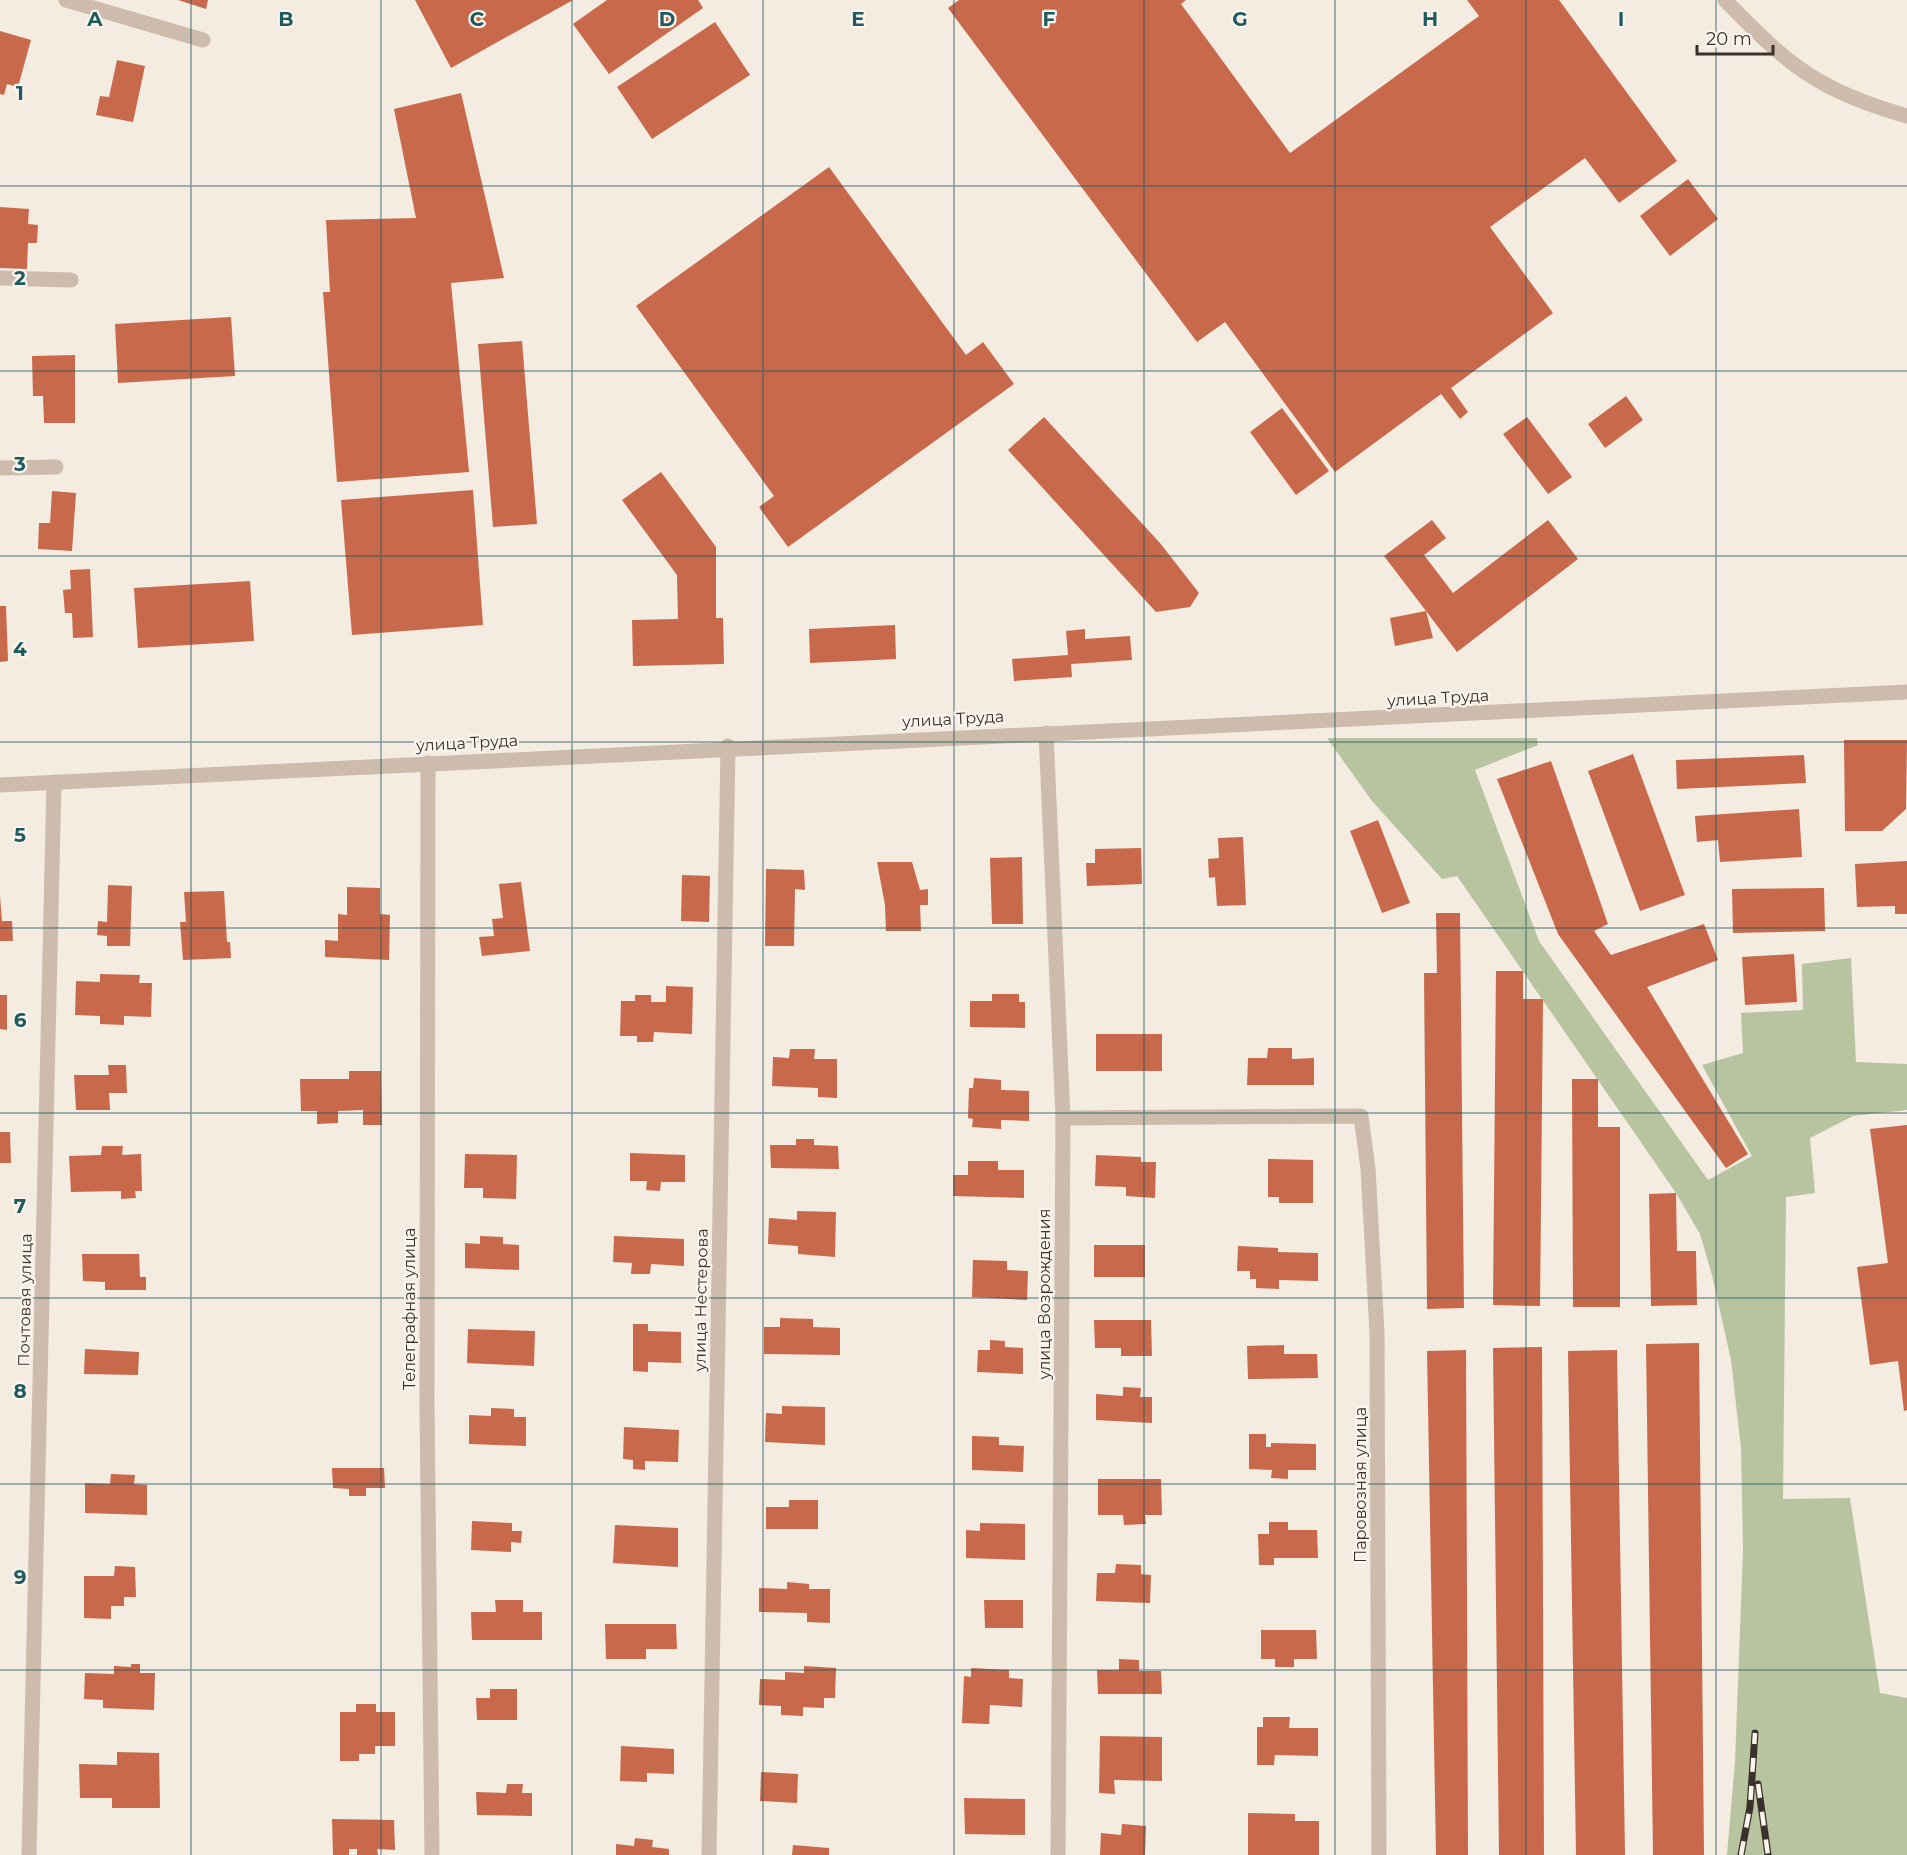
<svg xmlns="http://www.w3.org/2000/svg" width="1907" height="1855" font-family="Montserrat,sans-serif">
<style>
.green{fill:#b8c4a0}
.building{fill:#c8694b}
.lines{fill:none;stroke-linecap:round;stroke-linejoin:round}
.minor{stroke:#cdbbac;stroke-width:15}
.tertiary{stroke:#cdbbac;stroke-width:15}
.rail-casing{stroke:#3b302b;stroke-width:7}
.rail{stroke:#fbf5ee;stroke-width:4.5;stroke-dasharray:14;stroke-linecap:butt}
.grid{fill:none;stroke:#1f5a5e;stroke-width:1.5;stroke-opacity:0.55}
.labels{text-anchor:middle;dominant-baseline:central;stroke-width:4.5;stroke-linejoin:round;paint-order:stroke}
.street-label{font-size:16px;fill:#3b302b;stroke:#fbf5ee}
.grid-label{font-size:20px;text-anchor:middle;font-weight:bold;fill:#1f5a5e;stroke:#fbf5ee;stroke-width:4.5;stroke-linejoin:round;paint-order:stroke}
</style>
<rect width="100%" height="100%" fill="#f4ebe1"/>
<!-- green -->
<polygon class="green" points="1327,738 1537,738 1538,745 1475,770 1539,941 1708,1180 1752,1156 1702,1065 1743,1053 1741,1013 1803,1010 1802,964 1851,958 1856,1062 1907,1064 1907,1110 1853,1116 1810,1138 1815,1193 1786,1197 1783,1499 1850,1498 1880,1693 1907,1698 1907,1855 1727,1855 1735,1762 1743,1550 1741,1448 1731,1360 1712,1275 1700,1234 1676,1193 1457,876 1442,879 1372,801"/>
<!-- building -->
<g class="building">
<polygon points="178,0 208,0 206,9"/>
<polygon points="415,0 573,0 451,68"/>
<polygon points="607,0 698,0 703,8 609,74 573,24"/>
<polygon points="959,0 1186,0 1181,4 1290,153 1479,16 1467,0 1559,0 1677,161 1619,203 1585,158 1490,227 1553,313 1451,388 1468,412 1460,419 1441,394 1335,472 1225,322 1197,342 948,8"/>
<polygon points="715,22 750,75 652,139 617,87"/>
<polygon points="0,31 31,40 18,87 7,84 4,95 0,94"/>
<polygon points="117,60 145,66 133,122 96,115 100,96 109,97"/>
<polygon points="461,93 504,278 451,283 469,472 337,482 323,292 330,292 326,220 416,218 394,109"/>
<polygon points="829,167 966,355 983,342 1014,384 788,547 759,507 774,496 636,306"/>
<polygon points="1688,179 1718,219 1670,256 1640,216"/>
<polygon points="0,207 29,209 28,224 38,225 37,243 28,243 27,269 0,268"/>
<polygon points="231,317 235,376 118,383 115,324"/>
<polygon points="522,341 537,524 493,527 478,344"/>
<polygon points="75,355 75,423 44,423 43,396 33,396 32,356"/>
<polygon points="1626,396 1643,420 1605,448 1588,424"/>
<polygon points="1282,408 1329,471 1296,495 1250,432"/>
<polygon points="1044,417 1160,543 1199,593 1190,607 1156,612 1008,450"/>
<polygon points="1527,417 1572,477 1548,494 1503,434"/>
<polygon points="661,472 716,547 716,618 723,618 724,664 633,666 632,620 678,619 677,575 622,500"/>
<polygon points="473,490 483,625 352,635 341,500"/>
<polygon points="52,491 76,493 72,551 38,549 39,523 50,523"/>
<polygon points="1432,520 1446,538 1424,555 1453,593 1548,520 1578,559 1457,652 1426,611 1433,638 1395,646 1390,618 1426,611 1384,556"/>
<polygon points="90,569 93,637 73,638 72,613 65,613 63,590 71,589 70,570"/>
<polygon points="250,581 254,641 138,648 134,588"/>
<polygon points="0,606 6,606 8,661 0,662"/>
<polygon points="895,625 896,659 810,663 809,629"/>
<polygon points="1085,629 1085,639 1130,636 1132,660 1071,664 1072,677 1014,681 1012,659 1068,655 1066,631"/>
<polygon points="1844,740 1907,740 1906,809 1882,831 1845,831"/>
<polygon points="1633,754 1685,895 1640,911 1588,771"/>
<polygon points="1804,755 1806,783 1677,789 1676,760"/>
<polygon points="1551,761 1608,924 1594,931 1611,955 1704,924 1718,960 1647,987 1748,1154 1726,1168 1558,934 1497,779"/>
<polygon points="1799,809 1802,857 1720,862 1718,840 1697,842 1695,816"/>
<polygon points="1378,820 1410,903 1382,913 1350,831"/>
<polygon points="1243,837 1246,905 1217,906 1215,877 1209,878 1208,859 1219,858 1218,838"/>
<polygon points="1141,848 1142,884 1087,886 1086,863 1095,863 1095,849"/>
<polygon points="1022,857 1023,924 992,924 990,858"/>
<polygon points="1907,861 1907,914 1895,914 1895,906 1857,907 1855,864"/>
<polygon points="877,862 912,862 920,890 928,889 928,905 920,905 921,931 886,931 885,905"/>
<polygon points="766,869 804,870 805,890 795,889 794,946 765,946"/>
<polygon points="682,875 710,876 709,922 681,921"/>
<polygon points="521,882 530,951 482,956 479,937 494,936 492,919 503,918 499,884"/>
<polygon points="108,885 132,886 130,946 107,946 107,936 97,935 98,921 107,922"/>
<polygon points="347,887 380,888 380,914 390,915 389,960 325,957 325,940 338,941 338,914 347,915"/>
<polygon points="1824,888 1825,931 1733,933 1732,889"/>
<polygon points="224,891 227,942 230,942 231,958 183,960 180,922 186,922 184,892"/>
<polygon points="0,896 2,921 12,921 13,941 0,941"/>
<polygon points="1436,913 1460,913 1464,1308 1427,1309 1424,973 1437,973"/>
<polygon points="1794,954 1797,1002 1745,1005 1742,957"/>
<polygon points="1496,971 1523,971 1523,999 1543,999 1540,1306 1493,1305"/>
<polygon points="100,974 140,975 139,983 152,983 151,1017 124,1016 124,1025 100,1024 100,1016 75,1015 76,981 100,982"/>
<polygon points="666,986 693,987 692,1034 654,1032 653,1042 637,1042 637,1036 620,1036 621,1001 635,1001 635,995 651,995 651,1002 666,1002"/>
<polygon points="992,994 1019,994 1019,1002 1025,1002 1025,1028 970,1027 970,1001 992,1001"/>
<polygon points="0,995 7,995 7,1030 0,1029"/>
<rect x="1096" y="1034" width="66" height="37"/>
<polygon points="1268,1048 1292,1048 1292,1059 1314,1058 1314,1085 1247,1085 1248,1058 1267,1058"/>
<polygon points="790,1049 815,1049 814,1059 837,1059 837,1098 818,1097 818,1088 772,1086 773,1057 789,1058"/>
<polygon points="108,1065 126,1065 127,1093 109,1093 110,1110 76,1110 74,1075 109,1075"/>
<polygon points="349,1071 381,1071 382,1125 363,1125 363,1110 338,1111 338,1123 317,1124 317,1111 301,1111 300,1079 349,1079"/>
<polygon points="974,1078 1001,1080 1001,1090 1029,1091 1029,1121 1001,1120 1001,1129 972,1127 973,1119 968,1118 969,1088 973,1088"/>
<polygon points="1572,1079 1598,1079 1598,1127 1620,1127 1620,1307 1573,1307"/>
<polygon points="1907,1125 1907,1410 1904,1411 1898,1361 1870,1365 1857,1267 1888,1263 1870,1129"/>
<polygon points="0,1132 10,1132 11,1163 0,1163"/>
<polygon points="796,1139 814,1139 814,1145 838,1146 839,1169 771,1168 770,1145 796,1145"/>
<polygon points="102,1146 123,1146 122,1155 141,1154 142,1191 135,1191 136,1198 121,1199 121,1191 71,1192 69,1156 101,1155"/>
<polygon points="630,1153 685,1155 685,1182 661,1182 660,1191 646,1190 647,1181 630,1181"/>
<polygon points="465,1154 517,1155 516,1199 483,1198 483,1188 464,1188"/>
<polygon points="1096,1155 1141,1157 1141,1162 1156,1162 1155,1198 1126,1196 1126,1187 1095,1186"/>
<polygon points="1268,1159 1313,1160 1313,1203 1279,1203 1279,1197 1268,1197"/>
<polygon points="968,1161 998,1161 998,1170 1024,1170 1024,1198 953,1196 953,1175 968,1175"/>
<polygon points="1676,1193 1677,1251 1696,1251 1697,1305 1651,1306 1649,1194"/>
<polygon points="797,1211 836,1212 835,1257 798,1254 798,1246 768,1244 769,1218 797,1220"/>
<polygon points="480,1236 503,1237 503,1244 519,1245 519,1270 465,1268 465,1243 480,1244"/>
<polygon points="614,1236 684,1239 684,1266 651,1264 650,1274 631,1274 632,1263 613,1262"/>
<rect x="1094" y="1245" width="51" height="32"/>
<polygon points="1238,1246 1278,1248 1278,1252 1318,1253 1318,1281 1279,1280 1279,1289 1256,1288 1256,1279 1250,1279 1250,1271 1237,1271"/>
<polygon points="82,1254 139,1254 140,1277 146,1277 146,1290 105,1290 105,1282 83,1281"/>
<polygon points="973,1260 1007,1261 1007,1270 1028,1271 1027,1300 972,1297"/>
<polygon points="780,1318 813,1319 813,1327 840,1328 840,1355 764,1354 764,1327 780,1327"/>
<polygon points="1094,1320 1151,1320 1152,1356 1121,1356 1121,1348 1095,1348"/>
<polygon points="633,1324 648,1324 648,1331 681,1332 681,1363 648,1362 648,1372 633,1371"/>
<polygon points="468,1329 535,1331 534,1366 467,1363"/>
<polygon points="990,1340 1005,1341 1005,1347 1023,1348 1023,1374 977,1372 978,1350 990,1350"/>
<polygon points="1699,1343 1704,1855 1653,1855 1646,1344"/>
<polygon points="1284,1345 1284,1354 1317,1354 1318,1378 1248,1379 1247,1346"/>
<polygon points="1542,1347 1544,1855 1499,1855 1493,1348"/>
<polygon points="85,1349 139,1352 138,1375 84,1374"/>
<polygon points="1466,1350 1468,1855 1436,1855 1427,1351"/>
<polygon points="1617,1350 1625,1855 1576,1855 1568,1351"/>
<polygon points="1123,1387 1141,1388 1140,1397 1152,1397 1152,1423 1096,1420 1096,1394 1123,1396"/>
<polygon points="782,1406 825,1407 825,1445 765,1442 766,1413 782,1414"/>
<polygon points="491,1408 514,1409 514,1417 526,1417 526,1446 469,1444 469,1415 491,1416"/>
<polygon points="624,1427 679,1430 678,1462 645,1461 645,1470 633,1469 633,1460 623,1459"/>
<polygon points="1249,1434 1266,1434 1266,1447 1271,1447 1271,1443 1316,1444 1316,1470 1288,1470 1288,1479 1271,1478 1272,1470 1249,1469"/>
<polygon points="972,1436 999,1437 999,1445 1024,1446 1023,1472 972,1470"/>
<polygon points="332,1468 384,1468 385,1488 366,1488 366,1496 349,1496 349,1489 333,1488"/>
<polygon points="111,1474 135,1475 134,1484 147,1485 147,1515 85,1513 85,1483 110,1484"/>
<polygon points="1098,1479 1161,1479 1162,1515 1145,1515 1146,1524 1124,1525 1123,1515 1098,1515"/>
<polygon points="789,1500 818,1500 818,1529 766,1529 766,1507 789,1507"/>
<polygon points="472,1521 512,1523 512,1531 522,1531 521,1543 511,1542 511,1552 471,1550"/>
<polygon points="1269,1522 1288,1522 1288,1530 1317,1530 1318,1558 1274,1558 1274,1565 1259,1565 1258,1534 1269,1534"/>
<polygon points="980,1523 1025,1524 1025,1560 966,1558 966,1530 980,1531"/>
<polygon points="615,1525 678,1528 678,1567 613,1563"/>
<polygon points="1116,1564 1141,1565 1141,1574 1151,1575 1150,1603 1096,1601 1097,1573 1115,1573"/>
<polygon points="115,1566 135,1567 136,1597 124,1597 124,1606 111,1606 111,1619 84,1618 84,1576 114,1576"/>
<polygon points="787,1582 809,1584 809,1589 830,1589 830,1623 807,1622 807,1613 759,1612 759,1588 787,1589"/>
<polygon points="495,1600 523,1600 523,1612 542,1612 542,1640 472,1640 471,1612 496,1612"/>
<polygon points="984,1600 1023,1600 1023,1628 985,1628"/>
<polygon points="605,1624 676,1624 677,1649 646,1649 646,1659 606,1659"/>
<polygon points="1261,1630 1316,1630 1317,1659 1294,1659 1294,1667 1275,1667 1275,1659 1261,1659"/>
<polygon points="1119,1659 1139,1660 1139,1671 1161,1671 1162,1694 1098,1694 1097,1670 1119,1670"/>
<polygon points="131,1664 140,1664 140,1673 155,1673 154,1710 103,1708 103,1700 84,1699 85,1673 114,1674 114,1666 131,1667"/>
<polygon points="804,1666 836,1668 835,1698 824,1698 824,1708 803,1707 803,1716 781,1715 781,1706 759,1705 760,1679 785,1680 785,1672 804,1673"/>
<polygon points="971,1668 1009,1670 1009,1678 1023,1679 1022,1707 990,1705 989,1724 962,1723 964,1676 971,1677"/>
<polygon points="490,1689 517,1689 517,1720 477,1720 476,1698 490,1698"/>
<polygon points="356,1704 376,1704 376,1712 395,1712 395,1746 375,1746 375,1754 359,1754 359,1761 340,1761 340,1712 356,1712"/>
<polygon points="1263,1717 1290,1717 1289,1728 1318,1728 1318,1756 1275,1755 1274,1765 1257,1765 1257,1727 1263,1727"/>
<polygon points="1100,1736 1162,1737 1162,1781 1114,1780 1115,1794 1099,1793"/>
<polygon points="621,1746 674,1749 674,1774 647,1773 647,1782 620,1781"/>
<polygon points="117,1752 159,1753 160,1808 112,1808 112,1798 80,1798 79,1764 117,1765"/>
<polygon points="761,1772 798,1774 797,1803 760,1801"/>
<polygon points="507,1784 523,1784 522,1793 532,1793 532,1816 477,1815 476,1792 506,1793"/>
<polygon points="964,1798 1025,1799 1025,1835 965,1834"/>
<polygon points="1248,1813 1295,1814 1295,1821 1319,1821 1319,1855 1248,1855"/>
<polygon points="332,1819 394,1820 395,1850 377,1849 378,1855 357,1855 357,1849 349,1849 349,1855 333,1855"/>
<polygon points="1122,1824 1146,1826 1145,1855 1100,1855 1101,1833 1121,1835"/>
<polygon points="635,1838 653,1840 652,1847 669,1849 669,1855 616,1855 616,1844 634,1846"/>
<polygon points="793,1845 829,1848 829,1855 792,1855"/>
</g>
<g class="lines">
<!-- minor -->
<g class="minor">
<polyline points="66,0 203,40"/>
<path d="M 1725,0 C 1788,65 1818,91 1907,116"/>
<polyline points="0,278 71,280"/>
<polyline points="0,468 56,467"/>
<polyline points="1046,733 1063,1118 1058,1855"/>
<polyline points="428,763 427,1403 432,1855"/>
<polyline points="1063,1118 1361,1116 1368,1169 1377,1333 1379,1855"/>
<polyline points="29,1855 54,782"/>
<polyline points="709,1855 728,746"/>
</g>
<!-- tertiary -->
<path class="tertiary" d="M 0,785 C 635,748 1271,723 1907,692"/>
<defs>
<g id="rail">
<polyline points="1758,1784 1768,1855"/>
<polyline points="1741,1855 1750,1807 1755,1733"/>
</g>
</defs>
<!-- rail casing -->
<use href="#rail" class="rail-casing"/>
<!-- rail -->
<use href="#rail" class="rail"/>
</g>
<!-- grid -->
<path class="grid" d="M 191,0 L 191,1855M 381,0 L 381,1855M 572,0 L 572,1855M 763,0 L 763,1855M 954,0 L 954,1855M 1144,0 L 1144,1855M 1335,0 L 1335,1855M 1526,0 L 1526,1855M 1716,0 L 1716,1855M 0,186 L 1907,186M 0,371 L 1907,371M 0,556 L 1907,556M 0,742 L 1907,742M 0,928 L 1907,928M 0,1113 L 1907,1113M 0,1298 L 1907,1298M 0,1484 L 1907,1484M 0,1670 L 1907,1670"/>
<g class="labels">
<!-- street labels -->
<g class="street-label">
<text transform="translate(1438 698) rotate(-3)">улица Труда</text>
<text transform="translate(953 719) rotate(-3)">улица Труда</text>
<text transform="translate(467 743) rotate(-3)">улица Труда</text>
<text transform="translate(1044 1294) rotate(-90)">улица Возрождения</text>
<text transform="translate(25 1300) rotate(-89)">Почтовая улица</text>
<text transform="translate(701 1300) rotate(-89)">улица Нестерова</text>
<text transform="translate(409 1309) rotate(-90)">Телеграфная улица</text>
<text transform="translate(1360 1485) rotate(-90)">Паровозная улица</text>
</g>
</g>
<g class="grid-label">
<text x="95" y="26">A</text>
<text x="286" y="26">B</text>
<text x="477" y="26">C</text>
<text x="667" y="26">D</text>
<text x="858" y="26">E</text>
<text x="1049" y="26">F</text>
<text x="1240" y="26">G</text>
<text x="1430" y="26">H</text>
<text x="1621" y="26">I</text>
<text x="20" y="100">1</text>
<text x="20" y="285">2</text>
<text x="20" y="471">3</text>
<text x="20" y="656">4</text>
<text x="20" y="842">5</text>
<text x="20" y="1027">6</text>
<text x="20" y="1213">7</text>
<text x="20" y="1398">8</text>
<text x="20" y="1584">9</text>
</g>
<!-- scale -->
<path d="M1697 45v9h76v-9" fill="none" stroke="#3b302b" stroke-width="3"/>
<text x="1706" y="45" font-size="18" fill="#3b302b" stroke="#fbf5ee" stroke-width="4.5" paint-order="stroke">20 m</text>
</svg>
